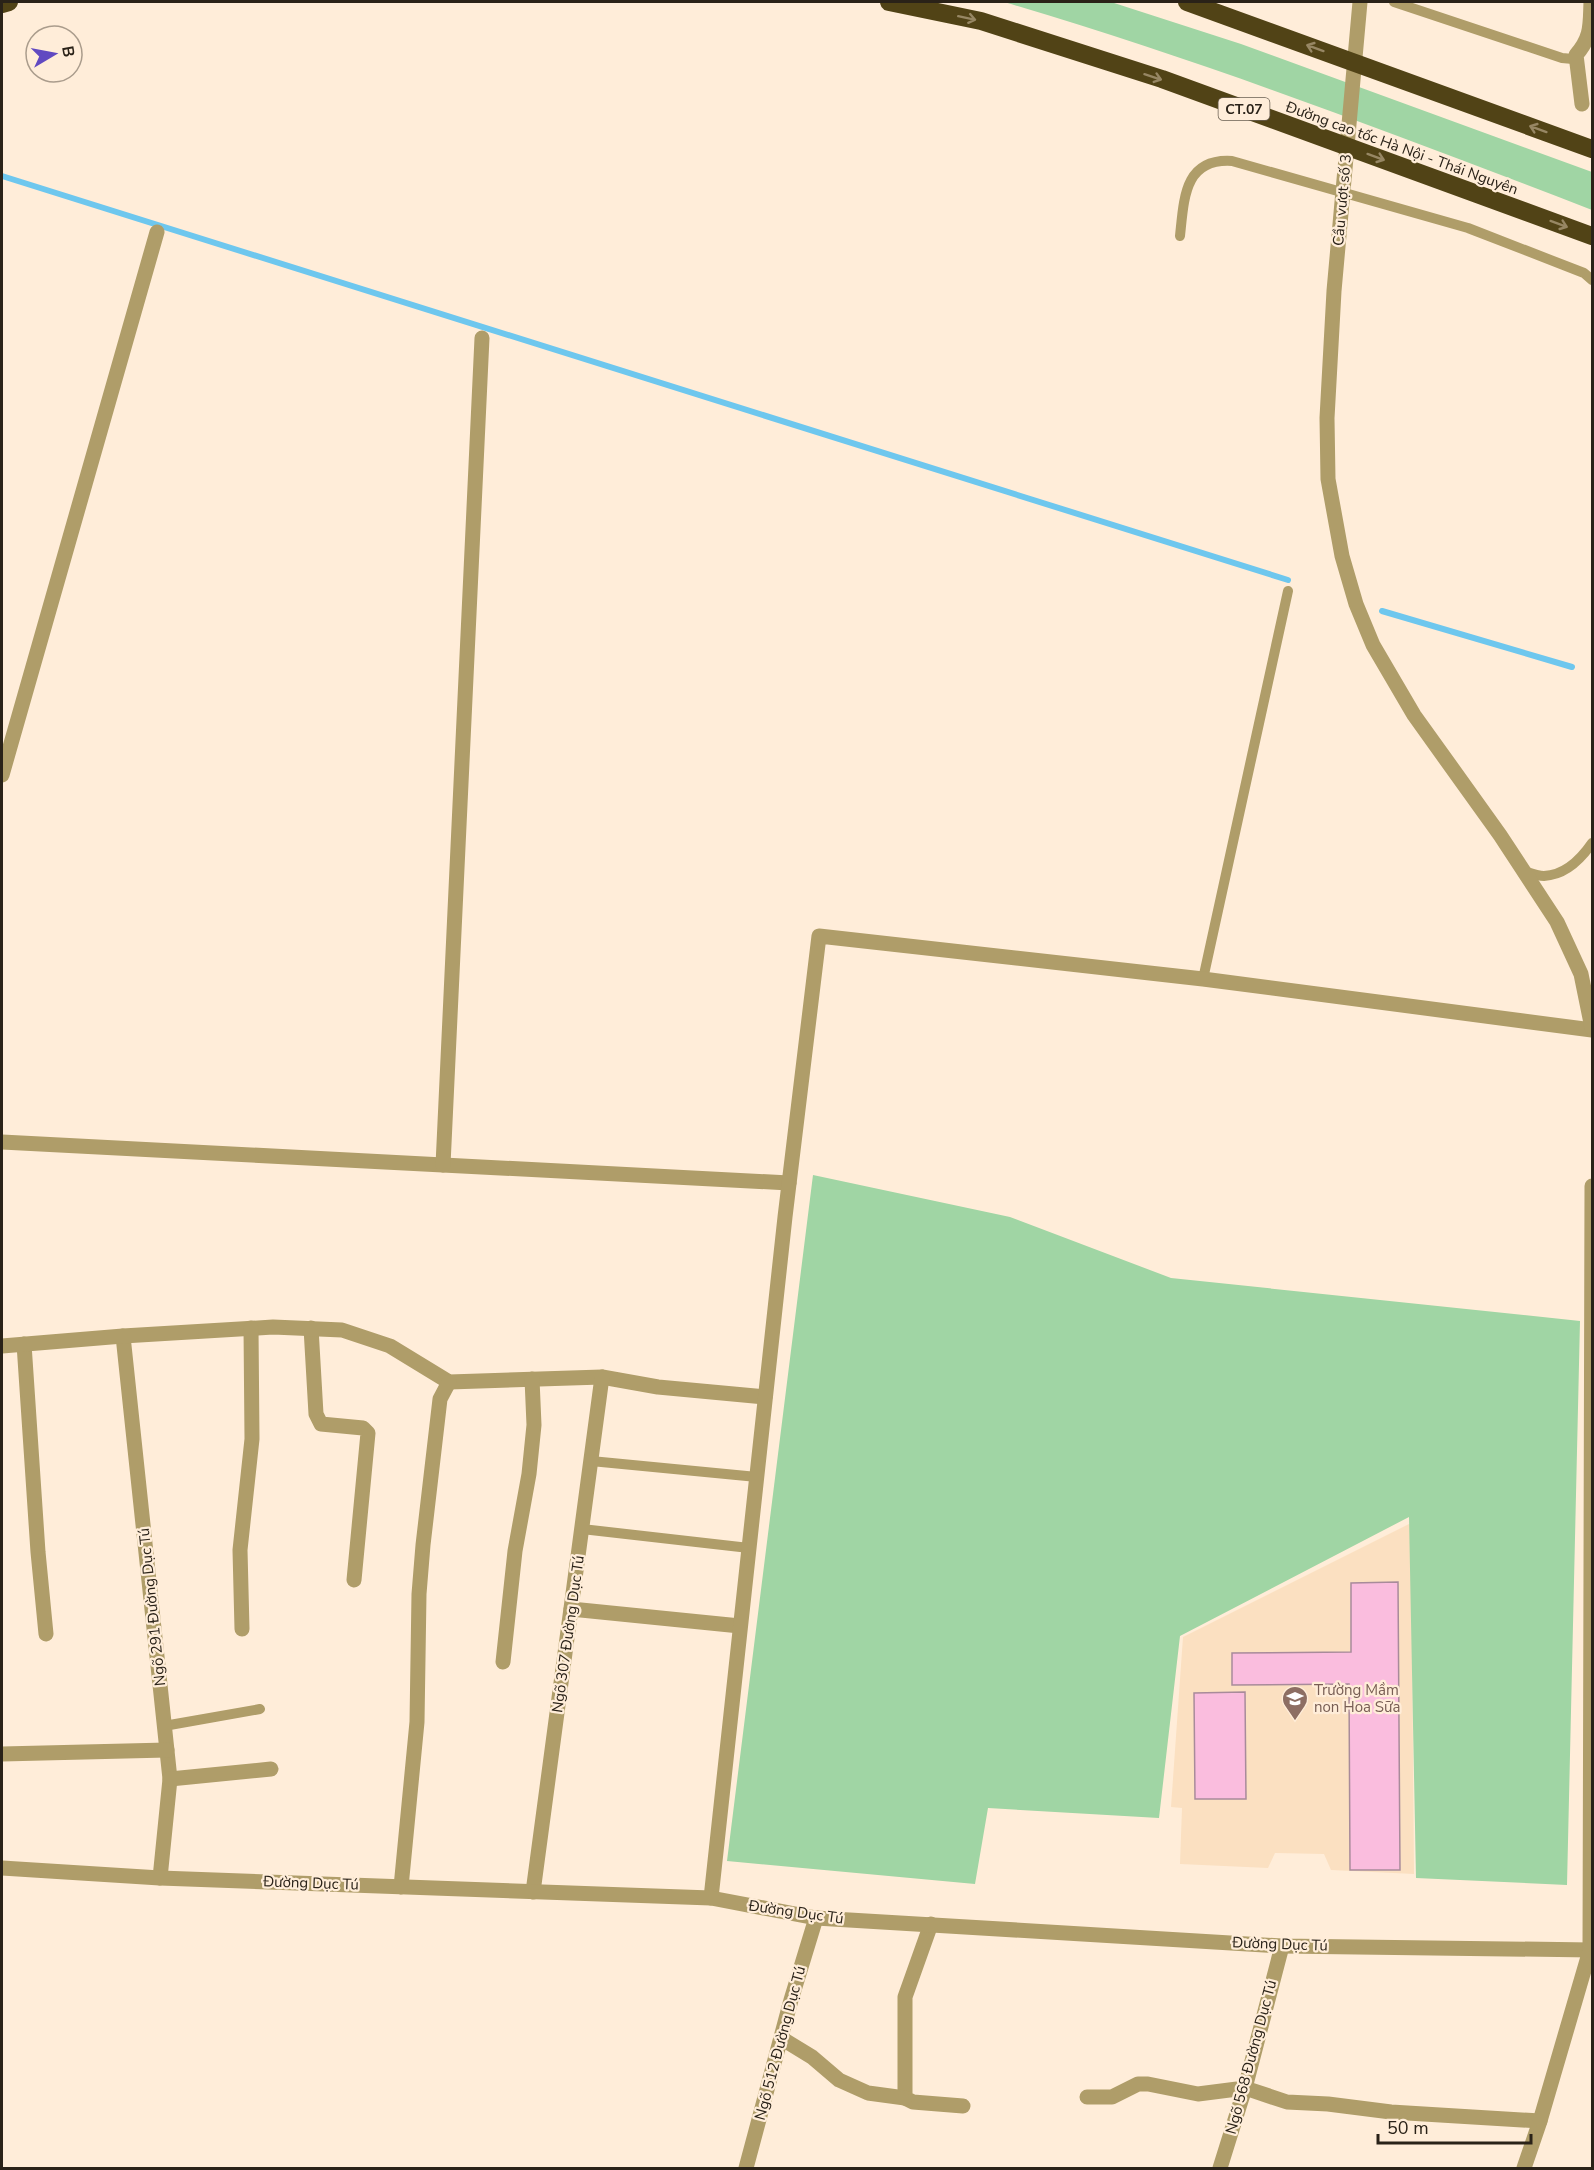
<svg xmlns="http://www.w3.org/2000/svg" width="1594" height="2170" font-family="'Nunito Sans',sans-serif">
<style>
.built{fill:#fbe0c1}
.green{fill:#a0d5a4}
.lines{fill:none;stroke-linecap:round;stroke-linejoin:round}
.stream{stroke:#6ec7ee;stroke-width:6}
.building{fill:#fabdde;stroke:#a88b9a;stroke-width:1.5}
.service{stroke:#af9d69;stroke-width:10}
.minor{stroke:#af9d69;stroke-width:15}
.tertiary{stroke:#af9d69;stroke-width:15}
.motorway{stroke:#514316;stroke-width:18}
.oneway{stroke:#978764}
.labels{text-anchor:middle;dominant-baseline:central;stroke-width:4.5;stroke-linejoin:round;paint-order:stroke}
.shield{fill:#ffedd9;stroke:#6a5f52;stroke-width:1.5}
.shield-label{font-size:14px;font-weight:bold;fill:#2a2218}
.street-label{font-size:15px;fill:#2a2218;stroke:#ffedd9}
.education-label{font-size:15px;fill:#785e54;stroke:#ffedd9;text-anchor:start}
</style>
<rect width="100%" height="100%" fill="#ffedd9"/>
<!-- built -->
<polygon class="built" points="1411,1523 1414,1874 1331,1870 1324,1854 1275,1853 1268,1868 1180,1864 1182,1808 1171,1807 1183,1637"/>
<!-- green -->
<g class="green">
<path d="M 1004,2 L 1111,2 L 1241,44 L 1592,172 L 1592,210 C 1398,135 1204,61 1004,2 Z"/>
<polygon points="813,1175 1010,1217 1171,1278 1580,1321 1567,1885 1416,1878 1409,1517 1180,1636 1159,1818 988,1808 975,1884 727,1861"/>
</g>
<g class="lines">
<!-- stream -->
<g class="stream">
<polyline points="2,176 1288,580"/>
<polyline points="1382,611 1572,667"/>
</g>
</g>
<!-- building -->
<g class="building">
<polygon points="1398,1582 1400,1870 1350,1870 1349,1684 1232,1685 1232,1653 1351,1652 1351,1583"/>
<polygon points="1245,1692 1246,1799 1195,1799 1194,1693"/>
</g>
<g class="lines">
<!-- service -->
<g class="service">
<polyline points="1394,2 1562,58 1573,59 1576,55"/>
<path d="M 1180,236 C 1184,199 1184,158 1232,161 L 1468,228 L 1584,273 L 1592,280"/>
<path d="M 1524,871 C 1530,873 1538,876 1544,876 C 1565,875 1581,859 1592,843"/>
<polyline points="1203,979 1288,591"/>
<polyline points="591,1461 757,1477"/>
<polyline points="582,1529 749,1548"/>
<polyline points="164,1726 260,1709"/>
</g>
<!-- minor -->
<g class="minor">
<path d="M 1582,104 L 1576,55 C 1592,37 1590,24 1591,2"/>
<polyline points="2,775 157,232"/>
<polyline points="2,1142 789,1183"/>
<polyline points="443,1165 482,338"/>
<polyline points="311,1328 316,1414 321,1424 363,1428 368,1433 354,1580"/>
<polyline points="123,1336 170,1779 160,1878"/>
<polyline points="24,1344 38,1552 46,1634"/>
<polyline points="2,1346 123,1336 273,1327 342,1330 390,1346 449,1382 602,1377 658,1387 765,1397"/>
<polyline points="571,1609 740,1626"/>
<polyline points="242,1629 240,1550 252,1439 251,1328"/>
<polyline points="503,1662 515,1551 529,1474 534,1425 532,1379"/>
<polyline points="2,1754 167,1750"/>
<polyline points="170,1779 271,1769"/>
<polyline points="401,1887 417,1722 419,1594 423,1545 440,1399 449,1382"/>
<polyline points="533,1892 602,1377"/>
<polyline points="711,1898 785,1217 819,936 1203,979 1592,1030"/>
<polyline points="931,1924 905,1997 905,2098 913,2102 963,2106"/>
<polyline points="781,2038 812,2057 839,2080 868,2093 905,2098"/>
<polyline points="1087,2097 1112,2097 1138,2084 1148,2084 1198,2094 1245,2088 1287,2102 1328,2104 1391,2112 1540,2121"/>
<polyline points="746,2168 791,2000 816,1918"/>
<polyline points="1220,2168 1245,2088 1282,1946"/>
</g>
<!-- tertiary -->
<g class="tertiary">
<polyline points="1360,2 1334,291 1327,418 1328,479 1342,556 1356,604 1373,645 1414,715 1500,835 1557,922 1581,974 1592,1028"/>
<polyline points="2,1868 160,1878 711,1898 816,1918 1282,1946 1592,1950"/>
<polyline points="1524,2168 1540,2121 1590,1950 1592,1186"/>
</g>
<!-- motorway -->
<g class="motorway">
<polyline points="889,2 981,21 1162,79 1592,236"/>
<polyline points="1187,2 1592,149"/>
<polyline points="2,4 9,2"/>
</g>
</g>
<!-- one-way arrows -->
<defs><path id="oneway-shaft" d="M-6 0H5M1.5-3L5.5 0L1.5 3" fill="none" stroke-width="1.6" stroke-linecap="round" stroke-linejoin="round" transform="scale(1.5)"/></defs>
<g class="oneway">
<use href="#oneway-shaft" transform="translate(967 18) rotate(12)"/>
<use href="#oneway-shaft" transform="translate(1315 48) rotate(-160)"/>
<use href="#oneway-shaft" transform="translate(1153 77) rotate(18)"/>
<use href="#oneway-shaft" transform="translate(1538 129) rotate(-160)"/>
<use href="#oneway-shaft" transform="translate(1376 157) rotate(20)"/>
<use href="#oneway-shaft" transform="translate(1559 224) rotate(20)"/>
</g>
<!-- icons -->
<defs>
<symbol id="school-pin" viewBox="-11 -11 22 30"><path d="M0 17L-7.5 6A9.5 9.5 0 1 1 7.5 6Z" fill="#8d6e63" stroke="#ffedd9"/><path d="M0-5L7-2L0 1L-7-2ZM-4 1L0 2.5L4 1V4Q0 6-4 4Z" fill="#fff"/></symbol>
</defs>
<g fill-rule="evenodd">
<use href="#school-pin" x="1280" y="1684" width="30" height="40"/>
</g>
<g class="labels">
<!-- shield labels -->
<rect class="shield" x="1218.5" y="98" width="51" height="22" rx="4.5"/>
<g class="shield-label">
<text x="1244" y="109">CT.07</text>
</g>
<!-- street labels -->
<g class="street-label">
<text transform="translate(1402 148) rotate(20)">Đường cao tốc Hà Nội - Thái Nguyên</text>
<text transform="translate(1342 200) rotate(-85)">Cầu vượt số 3</text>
<text transform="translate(152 1607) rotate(-96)">Ngõ 291 Đường Dục Tú</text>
<text transform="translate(568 1634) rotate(-82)">Ngõ 307 Đường Dục Tú</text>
<text transform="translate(311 1883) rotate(2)">Đường Dục Tú</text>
<text transform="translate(796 1912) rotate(8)">Đường Dục Tú</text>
<text transform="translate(1280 1944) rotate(2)">Đường Dục Tú</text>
<text transform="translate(780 2043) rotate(-75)">Ngõ 512 Đường Dục Tú</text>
<text transform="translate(1251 2057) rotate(-75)">Ngõ 568 Đường Dục Tú</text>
</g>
<!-- education labels -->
<g class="education-label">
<text x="1314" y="1690">Trường Mầm<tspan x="1314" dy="17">non Hoa Sữa</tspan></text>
</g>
</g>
<!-- border -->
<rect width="1594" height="2170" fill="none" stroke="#2a2218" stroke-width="6"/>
<!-- north arrow -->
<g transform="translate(54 54) rotate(80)"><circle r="28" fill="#ffedd9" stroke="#aa9c8c" stroke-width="1.5"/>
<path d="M0-4.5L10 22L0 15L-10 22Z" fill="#6149c1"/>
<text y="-9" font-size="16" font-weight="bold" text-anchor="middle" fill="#2a2218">B</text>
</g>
<!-- scale -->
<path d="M1378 2134v9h153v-9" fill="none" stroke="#2a2218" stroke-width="3"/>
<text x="1387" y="2134" font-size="18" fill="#2a2218" stroke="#ffedd9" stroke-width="4.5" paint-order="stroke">50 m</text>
</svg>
